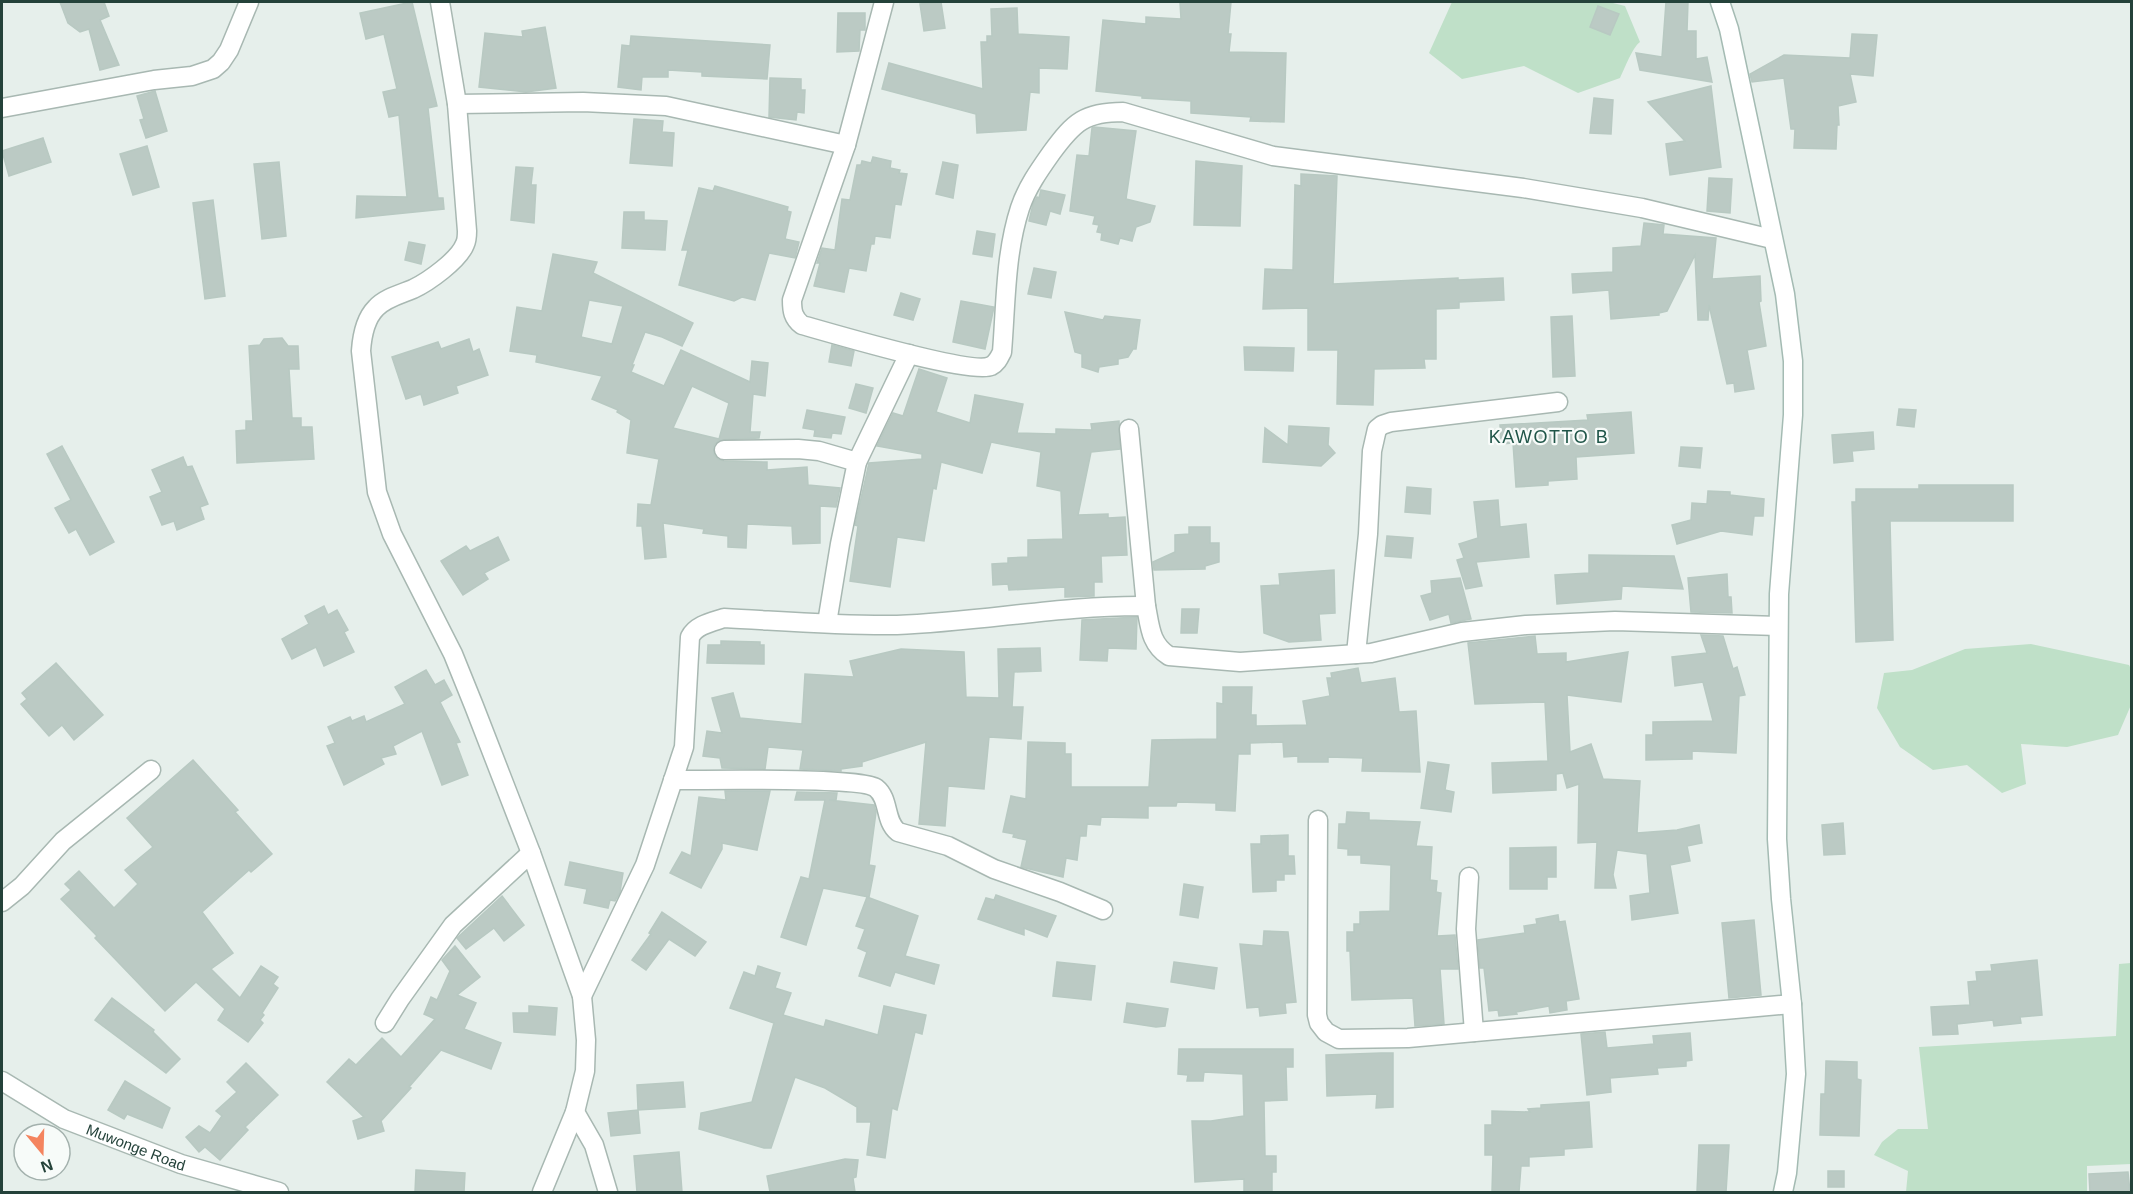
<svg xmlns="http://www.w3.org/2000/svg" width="2133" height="1194" font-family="Arial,sans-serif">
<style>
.green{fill:#bfe0c8}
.building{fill:#bbcac4;stroke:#b8c9c2;stroke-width:1.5;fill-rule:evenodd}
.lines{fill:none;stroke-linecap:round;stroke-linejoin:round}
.street-casing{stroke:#a8b8b2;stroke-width:21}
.secondary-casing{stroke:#a4bbb3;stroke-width:21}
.street{stroke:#fff;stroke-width:18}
.secondary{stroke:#fff;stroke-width:18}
.labels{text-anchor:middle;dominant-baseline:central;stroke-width:4.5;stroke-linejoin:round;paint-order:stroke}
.street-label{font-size:15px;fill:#24423a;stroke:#f7fbf9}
.quarter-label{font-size:18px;letter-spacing:1.5px;fill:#1f5548;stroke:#f7fbf9}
</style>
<rect width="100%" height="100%" fill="#e6efeb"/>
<!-- green -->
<g class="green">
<path d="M 1452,2 L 1609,2 L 1625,6 L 1640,42 C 1632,48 1625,68 1620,78 L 1578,93 L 1524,66 L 1462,79 L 1429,53 Z"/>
<polygon points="2031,644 2129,665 2131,669 2131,705 2118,735 2067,747 2021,744 2026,784 2002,793 1967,765 1933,770 1900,747 1877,708 1884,673 1912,670 1965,649"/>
<polygon points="2131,963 2131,1164 2087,1166 2087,1192 1906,1192 1908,1171 1874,1155 1882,1142 1898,1129 1928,1129 1919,1047 2116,1036 2119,964"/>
</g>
<!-- building -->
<g class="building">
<polygon points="60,2 104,2 109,16 100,20 119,65 100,70 89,29 80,32 68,23"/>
<polygon points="412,2 437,106 428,108 438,198 443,198 444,209 356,218 357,196 407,197 399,115 389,117 383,92 397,89 384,34 366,39 360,13"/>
<polygon points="941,2 945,28 924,31 920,4"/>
<polygon points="1180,2 1231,2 1228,34 1231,34 1229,52 1286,53 1284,122 1250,121 1251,117 1191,113 1191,101 1142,98 1142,96 1096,91 1103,20 1146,24 1146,17 1181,19"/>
<polygon points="1666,2 1688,2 1687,31 1696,31 1696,59 1707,57 1712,82 1640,70 1636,53 1662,57"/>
<polygon points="1598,6 1619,14 1610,35 1590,27"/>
<polygon points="1017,8 1018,34 1069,37 1067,69 1039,68 1039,93 1030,92 1026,130 977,133 976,114 882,89 889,63 983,89 981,42 987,42 987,36 992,36 991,9"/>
<polygon points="838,13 865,13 865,30 860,30 859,51 837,52"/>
<polygon points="545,27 556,88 526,92 479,87 485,33 523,37 522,31"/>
<polygon points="1852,34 1877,35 1873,76 1850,74 1856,102 1838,106 1839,125 1837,125 1836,149 1794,148 1795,129 1791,129 1784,78 1752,82 1750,74 1784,55 1850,58"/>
<polygon points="631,36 770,45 767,79 702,76 702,72 668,70 668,77 642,77 641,90 618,87 622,45 630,46"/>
<polygon points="770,78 801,79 801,90 805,90 804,113 797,112 796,120 769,117"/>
<polygon points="1711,86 1721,167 1670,175 1666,144 1685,141 1648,102"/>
<polygon points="155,91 167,131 146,138 140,120 144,119 137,96"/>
<polygon points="1594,98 1613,100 1611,134 1590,133"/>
<polygon points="634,119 663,121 662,132 674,133 672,166 630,163"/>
<polygon points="1094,127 1136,131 1126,199 1155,206 1150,222 1136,227 1132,241 1120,238 1118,244 1101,240 1102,233 1097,232 1099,225 1093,224 1095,216 1070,211 1077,155 1089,156 1092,128"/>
<polygon points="43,138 51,162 9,176 2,151"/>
<polygon points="147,146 159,187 133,195 120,154"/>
<polygon points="873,157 891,161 890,168 900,170 899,173 907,174 901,205 895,204 890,238 875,236 874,244 871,244 866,271 849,268 844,292 814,286 820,263 817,263 822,248 835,250 842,199 850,200 857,165 861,165 862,161 871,163"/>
<polygon points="1196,161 1242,166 1240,226 1194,225"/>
<polygon points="279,162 286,236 262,239 254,164"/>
<polygon points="943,162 958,165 953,198 936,194"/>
<polygon points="516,167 533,168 531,185 536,185 534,223 511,220"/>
<polygon points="1301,174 1337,176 1333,284 1458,278 1458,280 1503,278 1504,300 1459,302 1459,308 1436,309 1436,359 1424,359 1425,368 1374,369 1373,405 1337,404 1338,350 1308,350 1308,308 1263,309 1265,269 1293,270 1295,185 1301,186"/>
<polygon points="1709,178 1732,179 1730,213 1707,211"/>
<polygon points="715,186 788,207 787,211 791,212 785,239 799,242 795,258 769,253 755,300 742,297 734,301 679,285 688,250 682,250 699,188 713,191"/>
<polygon points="1041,190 1065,195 1060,214 1050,211 1046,225 1029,221 1033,204 1037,197 1039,198"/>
<polygon points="213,200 225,296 205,299 193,203"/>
<polygon points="624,212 644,212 644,220 667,221 665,250 622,248"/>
<polygon points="1644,223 1664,225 1663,234 1716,238 1712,279 1760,276 1761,301 1759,302 1766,346 1747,350 1754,389 1735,392 1734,383 1727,384 1709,305 1708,320 1698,320 1695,255 1667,311 1659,313 1659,315 1611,319 1609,290 1573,293 1572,274 1613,272 1613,248 1641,246"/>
<polygon points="977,231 995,234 992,257 973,254"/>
<polygon points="409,242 425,245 421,264 405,260"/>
<path d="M 553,254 L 597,262 L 593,273 L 693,323 L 682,346 L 662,337 L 645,332 L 632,365 L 634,365 L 631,372 L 664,386 L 681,350 L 750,382 L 752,361 L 768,363 L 765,396 L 753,394 L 750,432 L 760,432 L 759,438 L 719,440 L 714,445 L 714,455 L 718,459 L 724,461 L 767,462 L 767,470 L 807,467 L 808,485 L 840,488 L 836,507 L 820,506 L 820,543 L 793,544 L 792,526 L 747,524 L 746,548 L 728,547 L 728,536 L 703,533 L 704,529 L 663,523 L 666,557 L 645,559 L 642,526 L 637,526 L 638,504 L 651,505 L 659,459 L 627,453 L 631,420 L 617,412 L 618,410 L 592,399 L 602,376 L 536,362 L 537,355 L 510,351 L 517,307 L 542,311 ZM 589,300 L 623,306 L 612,344 L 581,337 ZM 692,386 L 729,403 L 719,439 L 673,428 Z"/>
<polygon points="1034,268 1056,272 1051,298 1028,294"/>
<polygon points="901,293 920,299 913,320 894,315"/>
<polygon points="961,301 994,307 985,349 953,342"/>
<polygon points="1065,312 1103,320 1105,316 1140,320 1136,349 1133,349 1128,357 1118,359 1118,364 1099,367 1098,372 1082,367 1082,354 1075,352"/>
<polygon points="1572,316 1575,376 1553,377 1551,317"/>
<polygon points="282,338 288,346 298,346 299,369 289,369 292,418 301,418 301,427 312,427 314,459 237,463 236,431 246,430 246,421 253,421 249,346 260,345 264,339"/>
<polygon points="469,339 473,352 479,349 488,375 456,386 458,393 424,405 421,394 406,399 392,357 438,342 441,349"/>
<polygon points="832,345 854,351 851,366 829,362"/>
<polygon points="1244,347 1294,348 1293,371 1245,370"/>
<polygon points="919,369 947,378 936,412 970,423 975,395 1023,404 1017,433 1056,434 1056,429 1092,430 1091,424 1119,421 1120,449 1091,452 1078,515 1108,514 1108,518 1125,517 1127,555 1101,556 1102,582 1094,582 1094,596 1065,597 1065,587 1009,590 1008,584 993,585 992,564 1008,563 1008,558 1028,557 1028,540 1063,539 1061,491 1037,486 1041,452 991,442 982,473 941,462 936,489 933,488 924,541 897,537 890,587 850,581 858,526 855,525 869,463 922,459 922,454 877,446 893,413 903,416"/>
<polygon points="856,384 873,388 866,413 849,408"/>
<polygon points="1899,409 1916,410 1914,427 1897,425"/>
<polygon points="807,410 845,417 841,434 832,433 831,438 814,436 815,430 803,428"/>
<polygon points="1631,412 1634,453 1576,457 1577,479 1548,481 1548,485 1516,487 1513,443 1501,444 1500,425 1588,420 1587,415"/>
<polygon points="1289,426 1329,428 1328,445 1335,453 1321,466 1263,462 1265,428 1288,445"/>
<polygon points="1873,432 1874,449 1852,451 1853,461 1834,463 1832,435"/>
<polygon points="62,446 114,542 90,555 76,529 69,533 55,508 71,500 47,454"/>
<polygon points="1681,447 1702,448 1700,468 1679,466"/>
<polygon points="183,457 187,467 192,466 208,504 200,507 204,519 177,530 174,521 162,525 150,497 162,492 152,470"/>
<polygon points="1919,485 2013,485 2013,521 1890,521 1893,640 1856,642 1852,502 1856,502 1856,489 1919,489"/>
<polygon points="1407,487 1431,489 1430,514 1405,512"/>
<polygon points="1708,491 1730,492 1730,495 1764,499 1763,516 1754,516 1752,535 1721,531 1677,544 1672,525 1691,520 1692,503 1707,504"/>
<polygon points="1498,500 1500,527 1526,524 1529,557 1476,562 1482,586 1466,589 1457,560 1464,558 1459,544 1478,538 1474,502"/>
<polygon points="1189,527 1210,527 1210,543 1219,543 1219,562 1205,566 1205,569 1154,570 1153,562 1175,552 1175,535 1189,534"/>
<polygon points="1387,536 1413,538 1411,558 1385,556"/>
<polygon points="498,537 509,560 484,573 488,579 463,595 441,561 466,546 470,551"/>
<polygon points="1589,555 1674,556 1683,589 1622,586 1621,599 1557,604 1555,575 1589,573"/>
<polygon points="1334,570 1335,613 1319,614 1321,640 1289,642 1264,633 1261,586 1280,585 1279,574"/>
<polygon points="1727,574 1728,597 1731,597 1732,613 1691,612 1688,578"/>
<polygon points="1460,578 1471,619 1451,623 1449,614 1430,620 1421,596 1432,593 1431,581"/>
<polygon points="324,606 328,615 337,610 348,630 344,632 354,652 324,666 316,647 292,659 282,639 309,624 305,616"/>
<polygon points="1182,609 1199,609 1197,633 1181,633"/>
<polygon points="1137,617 1136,649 1108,648 1107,661 1080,660 1082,620"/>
<polygon points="1701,635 1723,636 1733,669 1737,667 1745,695 1739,696 1736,753 1692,751 1692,759 1646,760 1646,735 1653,735 1653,722 1713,721 1703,682 1675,686 1672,657 1707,653"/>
<polygon points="1535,636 1537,654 1566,653 1566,662 1628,652 1621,702 1567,695 1570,752 1591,744 1603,779 1640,781 1637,833 1677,830 1699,825 1702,843 1687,846 1690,861 1670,865 1678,913 1632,920 1630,896 1650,893 1647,854 1617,850 1613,875 1616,888 1595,888 1597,842 1578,843 1579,784 1567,788 1563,773 1556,774 1556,790 1493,793 1492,763 1548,761 1545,702 1475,704 1468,643"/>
<polygon points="721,641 760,642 760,645 764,645 764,664 707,663 708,645 721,645"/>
<polygon points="1040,648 1041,671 1014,672 1012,707 1023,707 1021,739 989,737 984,789 948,786 945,826 919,824 926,742 862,762 862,766 841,769 841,771 800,769 803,750 768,747 765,769 722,768 720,758 703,756 707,731 722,733 712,698 733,693 740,718 802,724 805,674 854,677 850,661 901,649 964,652 966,697 999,698 998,649"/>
<polygon points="56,663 103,715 74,740 62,725 49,736 21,704 27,699 22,693"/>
<polygon points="1358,668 1361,683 1395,678 1399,712 1416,711 1420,772 1362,771 1363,758 1328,757 1328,762 1298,762 1298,756 1284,757 1283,742 1250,743 1250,754 1238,754 1235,811 1216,810 1216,803 1177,802 1176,806 1148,806 1148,818 1101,817 1100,825 1087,824 1086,836 1080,836 1077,860 1066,858 1063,877 1021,867 1027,840 1013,837 1014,834 1003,832 1011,796 1026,799 1028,742 1065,743 1065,754 1071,754 1071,787 1149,787 1152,740 1217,739 1217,703 1223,704 1223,687 1252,687 1251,715 1256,715 1256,726 1307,725 1303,701 1330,696 1327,678 1332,678 1331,673"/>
<polygon points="426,670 435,685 444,680 452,695 440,702 460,742 456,743 468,775 442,785 422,731 393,746 396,754 381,758 384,764 344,785 327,746 335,743 328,727 350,717 352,721 364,716 366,722 405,704 395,687"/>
<polygon points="193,760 238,810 235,812 272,854 251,872 249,870 202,912 233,953 211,969 240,998 261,966 278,977 273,984 278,988 262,1013 264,1015 260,1020 263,1023 248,1042 218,1020 225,1009 196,982 165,1011 95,938 97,936 61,899 71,890 65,884 79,871 114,908 138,884 125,870 153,847 127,818"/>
<polygon points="1428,762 1449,765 1445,790 1454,792 1451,812 1421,808"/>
<polygon points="725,791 770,791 757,850 722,843 722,849 701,888 670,873 682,852 691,856 699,797 726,800"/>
<polygon points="797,792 837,793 836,800 829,800 874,805 876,812 869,865 875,866 869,897 823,888 806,945 781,937 801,877 809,879 825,800 795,800"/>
<polygon points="1347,812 1369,813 1369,820 1420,822 1416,846 1432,847 1430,880 1437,881 1436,892 1441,893 1437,936 1455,935 1458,969 1440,969 1444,1024 1415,1026 1413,998 1352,1000 1350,951 1347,951 1347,932 1354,932 1354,924 1360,924 1360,912 1390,911 1391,865 1361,863 1361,855 1348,855 1348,849 1338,848 1339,824 1346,824"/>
<polygon points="1843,823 1845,854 1824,855 1822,825"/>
<polygon points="1288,835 1288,856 1294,856 1295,874 1284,874 1284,880 1276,880 1276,891 1253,892 1251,844 1261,844 1261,836"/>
<polygon points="1556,847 1556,877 1547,877 1547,889 1510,889 1510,848"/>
<polygon points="570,862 623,873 620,892 615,901 610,900 608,908 584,903 587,889 565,885"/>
<polygon points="1184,884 1203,887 1198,918 1180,915"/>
<polygon points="996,895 1056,916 1047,937 1024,928 1024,935 978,919 986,898 994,900"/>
<polygon points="502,896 524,925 504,941 494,928 466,949 457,938"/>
<polygon points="867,897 918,916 905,956 939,965 934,984 895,972 890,986 859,976 867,952 858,948 865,929 856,926"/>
<polygon points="662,912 706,942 695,956 669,939 646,970 632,960 651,934 649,933"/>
<polygon points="1558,915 1559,922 1565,921 1579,999 1566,1001 1567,1010 1550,1013 1549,1006 1516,1012 1517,1014 1499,1016 1498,1010 1489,1011 1484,968 1480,968 1478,940 1525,933 1524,926 1537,924 1536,919"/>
<polygon points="1754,920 1761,995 1729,998 1722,923"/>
<polygon points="1264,931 1288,932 1296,1002 1285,1003 1286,1013 1260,1016 1259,1007 1247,1008 1240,944 1263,946"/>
<polygon points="455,946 480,977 457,995 476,1003 464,1029 501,1043 491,1069 441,1050 409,1087 411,1088 381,1121 384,1131 358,1139 353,1121 364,1117 327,1082 349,1059 356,1065 382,1038 401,1057 435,1019 424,1014 431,997 437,1000 450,971 442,960"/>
<polygon points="2037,960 2042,1015 2020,1017 2021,1023 1994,1026 1993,1020 1957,1024 1958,1034 1933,1035 1931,1007 1970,1005 1968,982 1977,981 1976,972 1992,971 1991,965"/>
<polygon points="1057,962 1095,966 1091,1000 1053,996"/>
<polygon points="1174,962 1217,968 1214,989 1171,982"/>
<polygon points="758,966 780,973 775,988 791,993 783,1015 824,1027 826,1020 878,1035 884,1006 926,1015 922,1034 915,1032 897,1110 892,1108 885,1158 867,1155 871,1122 857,1122 857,1107 825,1088 795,1077 771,1148 764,1148 699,1129 701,1113 752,1102 774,1023 730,1008 744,972 755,976"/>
<polygon points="112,998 154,1030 153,1032 180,1059 166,1073 95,1020"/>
<polygon points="1127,1003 1168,1009 1165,1026 1156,1027 1124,1022"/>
<polygon points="529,1006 557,1008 555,1035 514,1032 513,1013 529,1013"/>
<polygon points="1605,1032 1607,1048 1654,1044 1653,1036 1690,1033 1692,1060 1686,1061 1686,1066 1657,1068 1658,1074 1610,1078 1611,1092 1587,1095 1581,1034"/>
<polygon points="1179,1049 1293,1049 1293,1067 1286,1067 1287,1100 1264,1101 1265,1156 1276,1156 1276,1172 1272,1172 1272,1192 1244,1192 1244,1179 1195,1182 1192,1121 1211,1121 1244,1116 1243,1074 1204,1072 1203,1081 1187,1081 1188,1075 1178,1074"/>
<polygon points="1381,1053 1393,1053 1393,1107 1376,1108 1377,1094 1327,1096 1326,1055"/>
<polygon points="1826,1061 1857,1062 1857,1079 1861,1080 1859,1136 1820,1135 1821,1094 1825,1094"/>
<polygon points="246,1063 278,1095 245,1127 248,1130 220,1160 205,1147 199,1152 186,1137 199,1126 210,1133 222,1116 216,1111 237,1092 227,1082"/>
<polygon points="125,1081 170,1108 162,1128 127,1114 124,1119 108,1110"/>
<polygon points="683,1082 685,1107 638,1110 637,1085"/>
<polygon points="1589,1102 1592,1147 1564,1149 1564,1155 1529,1157 1529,1166 1521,1166 1519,1192 1492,1192 1493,1155 1485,1155 1485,1125 1492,1125 1492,1111 1530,1112 1528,1109 1541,1108 1541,1105"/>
<polygon points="638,1110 640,1133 611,1136 608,1113"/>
<polygon points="1699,1145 1729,1145 1726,1192 1697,1192"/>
<polygon points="679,1152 682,1192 637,1192 634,1156"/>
<polygon points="845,1159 858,1160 856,1177 853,1178 855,1192 770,1192 767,1176"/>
<polygon points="416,1170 465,1173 464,1192 415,1192"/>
<rect x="1828" y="1171" width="16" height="16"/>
<polygon points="2128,1172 2130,1192 2090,1192 2089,1174"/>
</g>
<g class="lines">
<defs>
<g id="street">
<path d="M 440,2 L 457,104 L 467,231 C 467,235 467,240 465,244 C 459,260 428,282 413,289 C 401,294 385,298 376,308 C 365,319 362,336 361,351 L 377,492 L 392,534 L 453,654 L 474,706 L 531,853 L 582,996 L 586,1040 L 585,1071 L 575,1112 L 542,1192"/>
<path d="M 884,2 L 846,145 L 792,300 C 792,311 793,318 802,325 C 831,333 971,375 991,366 C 997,363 999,358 1002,352 C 1006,304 1005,254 1020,208 C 1027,187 1040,169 1052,152 C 1074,122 1085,112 1123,112 L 1273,156 L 1523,188 L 1642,208 L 1772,239"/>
<polyline points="457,104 583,102 666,106 846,145"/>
<polyline points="2,108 154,80 192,76 213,69 221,62 229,50 249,2"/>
<polyline points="1129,429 1146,606"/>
<polyline points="724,450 798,449 819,451 857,462"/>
<polyline points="827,623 840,544 857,462 909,354"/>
<polyline points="1356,654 1368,534 1372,451 1377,429 1382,425 1391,422 1558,402"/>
<path d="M 673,780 C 702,780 862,777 876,788 C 890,799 884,821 898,832 L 948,846 L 994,869 L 1060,892 L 1103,910"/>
<polyline points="1318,820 1317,1015 1319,1023 1326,1032 1339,1039 1408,1038 1792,1004"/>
<polyline points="1469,877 1466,929 1474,1032"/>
<polyline points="2,902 22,886 63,841 151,770"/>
<path d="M 582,996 L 645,865 L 684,747 L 690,637 C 696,625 712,622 724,618 C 782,621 840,626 897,625 C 981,622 1062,605 1146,606 C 1150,626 1150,644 1169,656 L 1240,662 L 1371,653 L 1462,632 L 1526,625 L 1615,621 L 1778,626"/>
<polyline points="385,1023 400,999 453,925 531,853"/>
<path id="s1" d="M 2,1081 L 64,1119 L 181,1164 L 279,1192"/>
<polyline points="575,1112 594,1145 608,1192"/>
</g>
<polyline id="secondary" points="1720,2 1729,29 1785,294 1793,361 1793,415 1779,594 1777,839 1781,899 1792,1004 1796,1074 1787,1173 1783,1192"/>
</defs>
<!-- street casing -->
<use href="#street" class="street-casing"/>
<!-- secondary casing -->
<use href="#secondary" class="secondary-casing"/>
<!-- street -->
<use href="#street" class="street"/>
<!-- secondary -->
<use href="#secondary" class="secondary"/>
</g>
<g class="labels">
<!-- street labels -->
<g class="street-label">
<text stroke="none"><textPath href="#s1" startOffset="150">Muwonge Road</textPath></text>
</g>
<!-- quarter labels -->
<g class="quarter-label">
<text x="1549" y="437">KAWOTTO B</text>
</g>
</g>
<!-- border -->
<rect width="2133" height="1194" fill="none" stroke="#24423a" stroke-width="6"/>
<!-- north arrow -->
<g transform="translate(42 1152) rotate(161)"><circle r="28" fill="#f7fbf9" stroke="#a3b1ad" stroke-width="1.5"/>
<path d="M0-4.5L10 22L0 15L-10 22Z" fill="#f4845f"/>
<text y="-9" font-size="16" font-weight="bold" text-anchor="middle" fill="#24423a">N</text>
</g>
</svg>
